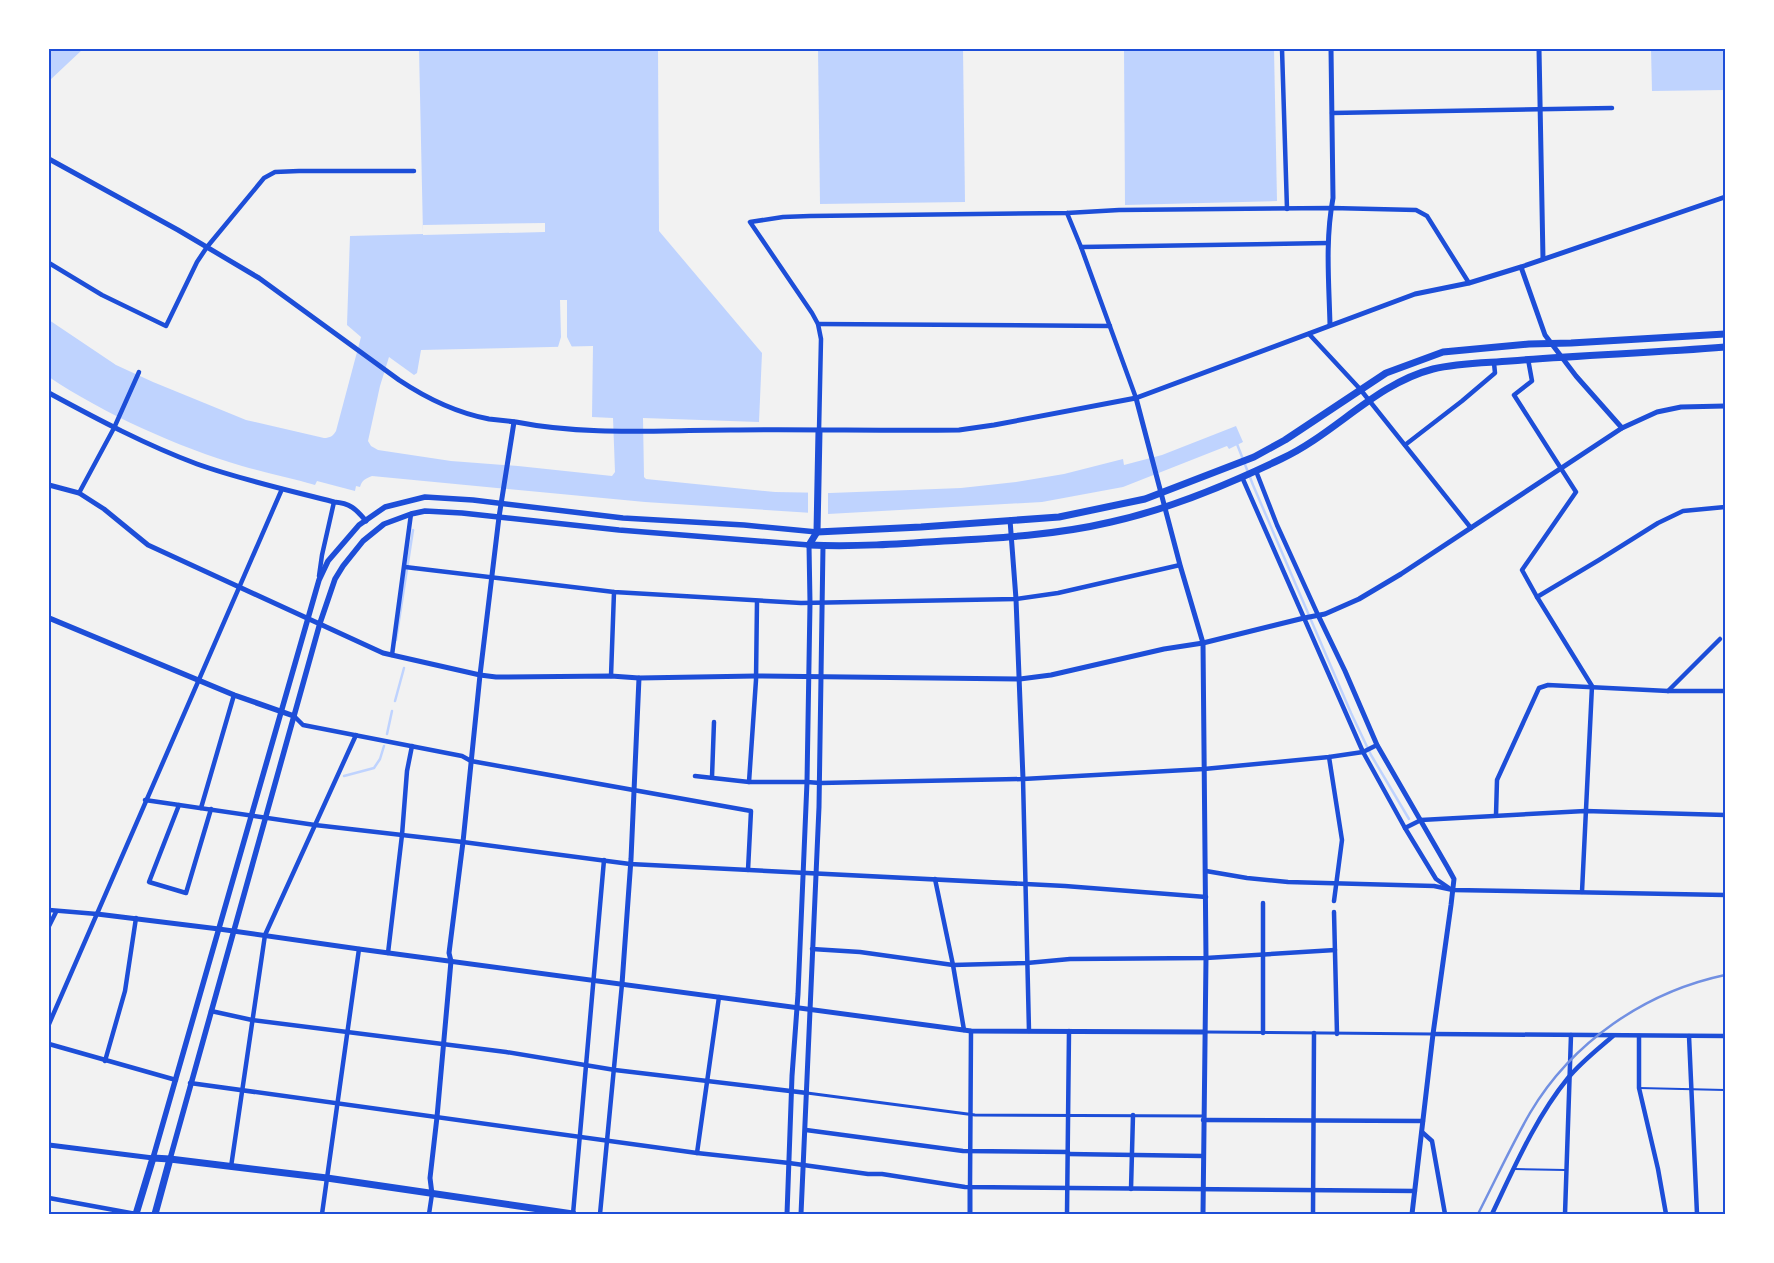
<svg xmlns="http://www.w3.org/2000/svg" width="1774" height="1263" font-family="'DM Sans',sans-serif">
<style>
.water{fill:#bfd3fe;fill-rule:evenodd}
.pier{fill:#f2f2f2}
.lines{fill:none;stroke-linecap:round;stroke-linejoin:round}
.stream{stroke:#bfd3fe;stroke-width:2.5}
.service{stroke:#1d4ed8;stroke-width:2}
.pedestrian{stroke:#1d4ed8;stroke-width:3}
.minor{stroke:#1d4ed8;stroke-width:4.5}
.tertiary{stroke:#1d4ed8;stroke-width:5}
.secondary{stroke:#1d4ed8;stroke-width:5.5}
.primary{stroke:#1d4ed8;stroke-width:7}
.trunk{stroke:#1d4ed8;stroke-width:7}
.rail{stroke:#7290e2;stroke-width:2.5}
.neatline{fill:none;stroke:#1d4ed8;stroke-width:2}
</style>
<rect width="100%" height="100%" fill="#f2f2f2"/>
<!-- water -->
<g class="water">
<polygon points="49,49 83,49 49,81"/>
<path d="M 419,49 L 658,49 L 659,231 L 762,353 L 759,422 L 643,418 L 644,477 L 646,479 L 775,492 L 830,493 L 910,490 L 961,488 L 1016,482 L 1064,474 L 1123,459 L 1124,465 L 1162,455 L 1236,426 L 1243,442 L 1229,449 L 1227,446 L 1123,487 L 1042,502 L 828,514 L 645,502 L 372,476 C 365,479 362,480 360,487 L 356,486 L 355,491 L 317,481 L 315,485 C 291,478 266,473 242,466 C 178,447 104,414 49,377 L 49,320 L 116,365 L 153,382 L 246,420 L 324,438 C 330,438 333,436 336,431 L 361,337 L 347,325 L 350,236 L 423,234 ZM 593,346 L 592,417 L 613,418 L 615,472 L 612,476 L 518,466 L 451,461 L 378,450 L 371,446 L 368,441 L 380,386 L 389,357 L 414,375 L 417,373 L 421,350 Z"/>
<polygon points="818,49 963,49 965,202 820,204"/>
<polygon points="1124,49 1274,49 1277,201 1125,205"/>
<polygon points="1651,49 1725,49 1725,90 1652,91"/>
</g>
<!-- pier -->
<g class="pier">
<polygon points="545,223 545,232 423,235 423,225"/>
<polygon points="560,300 567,300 567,337 572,347 558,347 561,337"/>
<polygon points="808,492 828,492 828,516 808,515"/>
</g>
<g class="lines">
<!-- stream -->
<g class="stream">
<polyline points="1237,444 1253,485 1351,713 1371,755 1409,819"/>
<polyline points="396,640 413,530"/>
<polyline points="395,701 404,668"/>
<polyline points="387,734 392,711"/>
<polyline points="344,776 374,768 380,759 384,746"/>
</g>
<!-- service -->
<g class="service">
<polyline points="1639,1088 1725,1090"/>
<polyline points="1515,1169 1565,1170"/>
</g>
<!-- pedestrian -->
<g class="pedestrian">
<polyline points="1206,1032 1433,1034"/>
<polyline points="807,1093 975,1115 1204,1116"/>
</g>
<!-- minor -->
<g class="minor">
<polyline points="1282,49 1287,209"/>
<polyline points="1332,113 1612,108"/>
<polyline points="1067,213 1081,247 1136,398"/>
<polyline points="1081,247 1328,243"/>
<polyline points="49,263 102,295 166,326 197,262 207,247 264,178 275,172 299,171 414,171"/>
<polyline points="818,324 1110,326"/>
<polyline points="1309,334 1360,389 1471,528"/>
<polyline points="1528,359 1532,381 1514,395 1576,492 1522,570 1537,597 1592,686 1582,892"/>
<polyline points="819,431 821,339 818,324 812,313 750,222 783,217 810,216 1067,213 1119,210 1332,208 1416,210 1427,216 1469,283"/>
<polyline points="1405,445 1462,401 1495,373 1494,363"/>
<polyline points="1256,471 1277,525 1318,615"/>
<polyline points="1242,477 1363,752 1405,828 1436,879 1449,888"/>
<polyline points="79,493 114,428 139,372"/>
<polyline points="405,567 614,592 801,603 1016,599 1058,593 1180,565"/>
<polyline points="319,576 322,555 334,502"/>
<polyline points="1537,597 1599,560 1658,523 1683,511 1725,507"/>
<polyline points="392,655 411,514"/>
<polyline points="611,676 614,592"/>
<polyline points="1668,691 1720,639"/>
<polyline points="294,716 303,725 462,756 471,761 751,811 748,870"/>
<polyline points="1329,757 1342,840 1334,901"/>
<polyline points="695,776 749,782 807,782 820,783 1023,779 1204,769 1329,757 1363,752 1377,745"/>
<polyline points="712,777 714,722"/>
<polyline points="1023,779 1029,1031"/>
<polyline points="749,782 756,680 757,601"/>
<polyline points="145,800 315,825 463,842 630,864 1065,886 1206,897"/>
<polyline points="179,805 149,882 186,893 211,809"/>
<polyline points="201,808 234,695"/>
<polyline points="1496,815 1497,780 1539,688 1548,685 1668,691 1725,691"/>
<polyline points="1405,828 1421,820 1585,811 1725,815"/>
<polyline points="1206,871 1247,878 1288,882 1434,886 1453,890 1725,895"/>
<polyline points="935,879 953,965 964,1030"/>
<polyline points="1263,903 1263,1033"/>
<polyline points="49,910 97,914"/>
<polyline points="1334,912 1337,1034"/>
<polyline points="49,926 56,912"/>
<polyline points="812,949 860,952 953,965 1027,963 1070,959 1206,958 1335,950"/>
<polyline points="388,953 402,835 407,771 412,746"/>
<polyline points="211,1011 252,1020 506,1052 615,1070 807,1093"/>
<polyline points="49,1024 282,489"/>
<polyline points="1433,1034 1725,1036"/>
<polyline points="1639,1036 1639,1088 1658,1169 1666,1214"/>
<polyline points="1689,1036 1697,1214"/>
<polyline points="49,1044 176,1080"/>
<polyline points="105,1061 125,991 136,918"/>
<polyline points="190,1083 697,1153 789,1163 868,1174 882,1174 965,1187 1415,1191"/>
<polyline points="1203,1120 1423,1121"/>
<polyline points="806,1130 963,1151 1068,1152"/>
<polyline points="1422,1132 1432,1141 1445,1214"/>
<polyline points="697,1153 719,997"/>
<polyline points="1068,1154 1203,1156"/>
<polyline points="231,1167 265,935 356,735"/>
<polyline points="970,1188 971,1031"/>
<polyline points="1131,1189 1133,1115"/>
<polyline points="49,1198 136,1214"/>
<polyline points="322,1214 359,949"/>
<polyline points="429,1214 432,1194"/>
<polyline points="573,1214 604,860"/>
<polyline points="600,1214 622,984"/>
<polyline points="1067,1214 1069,1031"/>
<polyline points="1313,1214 1314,1033"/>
<path d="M 1492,1214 C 1514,1168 1536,1117 1568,1078 C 1581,1062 1598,1049 1613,1036"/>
<polyline points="1565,1214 1571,1035"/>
</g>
<!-- tertiary -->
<g class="tertiary">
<polyline points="1539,49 1543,259"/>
<path d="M 49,159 L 178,230 L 259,278 L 399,380 C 426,398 457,413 489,419 C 498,420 507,421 516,422 C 587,436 659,430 731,430 C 807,429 883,431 959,430 L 994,425 L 1136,398 L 1415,294 L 1469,283 L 1521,267 L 1725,197"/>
<polyline points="1521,267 1545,335 1576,376 1622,428"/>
<path d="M 1330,325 C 1329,283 1325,241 1333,198 L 1331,49"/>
<path d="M 49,393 C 97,419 146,445 197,464 C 242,480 288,490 334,502 C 350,503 356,509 366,521"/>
<polyline points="1136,398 1180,565 1203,643 1206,958 1203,1214"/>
<polyline points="49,485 79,493 104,509 148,545 383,653 480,675 496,677 611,676 639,678 756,676 1020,679 1051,675 1164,649 1203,643 1304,618 1325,614 1359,599 1401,574 1622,428 1657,412 1681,407 1725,406"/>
<polyline points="1010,520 1016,599 1023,779"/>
<polyline points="1318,615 1345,671 1377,745 1448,868 1454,879 1451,905 1433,1034 1412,1214"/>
<polyline points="97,914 219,929 359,949 971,1031 1204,1032"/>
<polyline points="622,984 631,859 639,678"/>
<polyline points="49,1145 153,1158"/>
<polyline points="970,1188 970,1214"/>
<polyline points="432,1194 430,1178 437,1117 451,961 449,953 463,842 480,675 499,517 514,422"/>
<polyline points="787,1214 792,1076 798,994 807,782 810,603 809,545"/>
<polyline points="801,1214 819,807 823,546"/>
</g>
<!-- secondary -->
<g class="secondary">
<polyline points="49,618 234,695 294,716"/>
<polyline points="153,1158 319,580 328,561 359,525 385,507 425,497 473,500 623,518 744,525 817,532"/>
<polyline points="170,1159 320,623 335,579 343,566 363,541 384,524 411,514 425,511 462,513 619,530 809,545"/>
</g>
<!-- primary -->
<g class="primary">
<path d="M 819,431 L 817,532 L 809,545 C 854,547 899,544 944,541 C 1000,538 1056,535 1111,522 C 1170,509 1227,485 1281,459 C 1335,434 1375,384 1433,369 C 1458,363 1484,363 1510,361 C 1581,355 1653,353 1725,347"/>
<polyline points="817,532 921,527 1059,517 1145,499 1254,457 1285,440 1386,373 1443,352 1529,344 1571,343 1725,334"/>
</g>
<!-- trunk -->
<g class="trunk">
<polyline points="136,1214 153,1158 170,1159 327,1178 573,1214"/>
<polyline points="155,1214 170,1159"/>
</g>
<!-- rail -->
<path class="rail" d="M 1478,1214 C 1495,1181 1511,1146 1530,1113 C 1572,1042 1645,992 1725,975"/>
</g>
<!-- border -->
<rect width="1774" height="1263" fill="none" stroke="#ffffff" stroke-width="100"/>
<rect x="50" y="50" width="1674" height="1163" class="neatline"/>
</svg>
